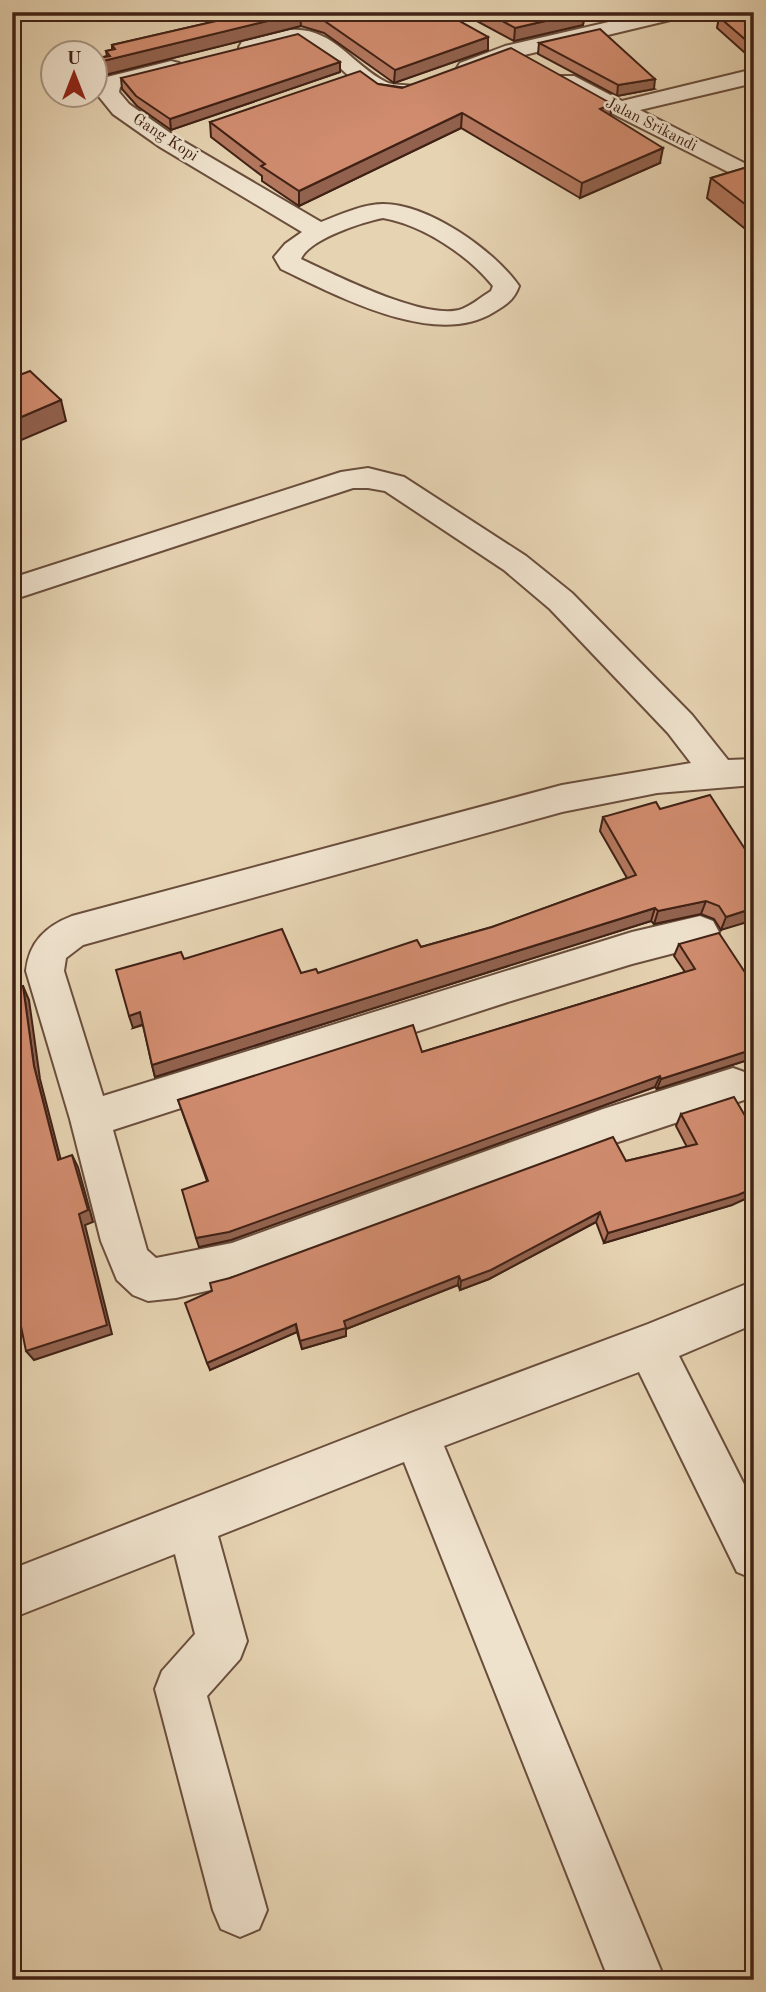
<svg xmlns="http://www.w3.org/2000/svg" width="766" height="1992" font-family="'Old Standard TT',serif">
<style>
.lines{fill:none;stroke-linecap:round;stroke-linejoin:round}
.minor-casing{stroke:#6a4e3c;stroke-width:4}
.minor{fill:#efe2cd;fill-rule:evenodd}
.wall{fill:#b4785f;stroke:#402115;stroke-width:2}
.shaded-wall{fill:#92624e;stroke:#402115;stroke-width:2}
.building{fill:#d18c6f;stroke:#402115;stroke-width:2}
.labels{text-anchor:middle;dominant-baseline:central;stroke-width:5;stroke-linejoin:round;paint-order:stroke}
.far-street-label{font-size:16px;fill:#402115;stroke:#efe2cd}
</style>
<rect width="100%" height="100%" fill="#e6d3b2"/>
<filter id="stains"><feTurbulence type="fractalNoise" baseFrequency=".00286" numOctaves="4"/><feColorMatrix values="0 0 0 0 .2 0 0 0 0 .09 0 0 0 0 .02 0 0 0 .5 -.17"/></filter>
<radialGradient id="worn" r=".72"><stop offset=".6" stop-color="#630" stop-opacity="0"/><stop offset="1" stop-color="#630" stop-opacity=".3"/></radialGradient>
<g class="lines">
<defs>
<g id="minor">
<polygon points="652,12 690,12 687,16 520,56 468,75 460,73 457,68 460,63 505,46"/>
<path d="M 290,30 C 332,26 352,65 386,82 C 394,86 404,84 413,86 L 416,91 L 413,96 C 361,109 346,60 305,44 C 284,36 263,57 242,52 L 239,47 L 242,42 Z"/>
<path d="M 171,61 L 179,63 L 182,68 L 179,73 L 120,87 L 119,92 L 129,104 L 176,137 L 321,222 C 339,215 363,204 383,204 C 428,204 494,250 519,286 C 514,300 506,305 494,312 C 435,349 338,296 281,269 L 274,257 L 285,244 L 302,232 L 160,147 L 113,114 L 96,93 L 103,78 ZM 383,218 C 423,225 468,255 493,286 L 491,291 C 481,297 470,307 459,310 C 422,319 335,275 301,259 C 308,240 362,222 383,218 Z"/>
<polygon points="754,69 754,83 640,110 754,168 754,185 558,86 555,81 558,76 574,76 622,101"/>
<path d="M 368,468 L 404,477 L 526,556 L 572,593 L 692,715 L 728,760 L 754,759 L 754,785 L 657,793 L 562,812 L 83,945 L 66,958 L 64,971 L 103,1096 L 632,932 L 700,916 L 713,921 L 719,932 L 713,943 L 632,964 L 511,1001 L 113,1130 L 147,1250 L 156,1258 L 232,1243 L 603,1109 L 733,1068 L 747,1073 L 753,1086 L 747,1099 L 603,1147 L 232,1285 L 176,1298 L 148,1301 L 133,1295 L 117,1280 L 101,1241 L 70,1119 L 26,971 C 29,942 46,926 72,916 L 562,785 L 691,763 L 668,733 L 550,609 L 504,570 L 385,491 L 368,488 L 353,488 L 12,600 L 12,578 L 341,472 Z"/>
<polygon points="754,1281 754,1324 679,1356 754,1504 754,1579 737,1572 639,1372 444,1446 665,1980 609,1980 404,1462 218,1536 247,1641 240,1659 207,1696 267,1910 259,1929 240,1937 221,1929 213,1910 155,1689 162,1671 195,1634 175,1554 12,1618 12,1569 416,1411 648,1324"/>
</g>
</defs>
<!-- minor casing -->
<use href="#minor" class="minor-casing"/>
<!-- minor -->
<use href="#minor" class="minor"/>
</g>
<!-- wall -->
<g class="wall">
<polygon points="235,12 443,12 488,37 488,50 394,83 324,33 301,26 105,75 101,71 99,58 107,56 106,51 112,50 112,45 238,16"/>
<polygon points="460,12 585,12 583,25 514,41"/>
<polygon points="754,12 754,61 717,28 719,17"/>
<polygon points="539,43 654,89 617,96 538,54"/>
<polygon points="340,72 171,130 137,106 122,89 121,78"/>
<polygon points="378,84 611,116 660,163 580,198 461,128 299,206 262,181 262,176 211,137 210,122"/>
<polygon points="754,165 754,236 707,198 711,178"/>
<polygon points="660,809 754,863 721,930 714,919 701,914 654,924 651,921 155,1077 152,1065 143,1025 133,1028 184,959 301,973 318,973 421,947 492,927 627,878 600,831 603,817"/>
<polygon points="679,944 754,986 754,1058 657,1089 655,1087 231,1240 199,1247 207,1181 178,1100 422,1052 685,972 674,956"/>
<polygon points="681,1114 732,1205 604,1243 596,1222 489,1279 460,1290 458,1285 346,1329 346,1336 302,1349 297,1332 210,1370 212,1291 230,1278 626,1161 687,1147 676,1126"/>
</g>
<!-- shaded-wall -->
<g class="shaded-wall">
<polygon points="585,12 583,25 514,41 515,28"/>
<polygon points="300,13 301,26 105,75 103,61"/>
<polygon points="488,37 488,50 394,83 395,70"/>
<polygon points="340,62 340,72 171,130 170,119"/>
<polygon points="655,79 654,89 617,96 618,85"/>
<polygon points="612,104 610,119 600,109"/>
<polygon points="462,113 461,128 299,206 299,191"/>
<polygon points="663,148 660,163 580,198 582,183"/>
<polygon points="61,400 66,421 12,444 12,421"/>
<polygon points="706,901 701,914 654,924 658,911"/>
<polygon points="655,908 651,921 155,1077 152,1065"/>
<polygon points="754,908 754,920 721,930 726,917"/>
<polygon points="23,986 29,1000 40,1079 64,1172 58,1160 34,1066"/>
<polygon points="140,1012 144,1024 133,1028 129,1016"/>
<polygon points="754,1049 754,1058 657,1089 661,1079"/>
<polygon points="660,1076 655,1087 231,1240 199,1247 196,1238"/>
<polygon points="72,1155 78,1167 93,1222 85,1225 112,1334 34,1360 26,1351 79,1214"/>
<polygon points="754,1188 754,1195 732,1205 604,1243 608,1233"/>
<polygon points="600,1212 596,1222 489,1279 460,1290 461,1281"/>
<polygon points="459,1276 458,1285 346,1329 346,1336 302,1349 300,1341 344,1321"/>
<polygon points="296,1324 297,1332 210,1370 207,1363"/>
</g>
<!-- building -->
<g class="building">
<polygon points="245,12 443,12 488,37 395,70 323,20 300,13 103,61 99,58 110,56 106,51 115,49 112,45 247,14"/>
<polygon points="486,12 584,12 515,28"/>
<polygon points="741,12 754,12 754,47 719,17"/>
<polygon points="600,29 655,79 618,85 539,43"/>
<polygon points="298,34 340,62 170,119 136,96 121,78"/>
<polygon points="511,48 612,104 600,109 663,148 582,183 462,113 299,191 261,166 265,164 210,122 360,71 378,84 402,88"/>
<polygon points="754,165 754,211 711,178"/>
<polygon points="30,371 61,400 12,421 12,378"/>
<polygon points="710,795 754,863 754,908 726,917 719,906 706,901 658,911 655,908 152,1065 140,1012 129,1016 116,970 181,952 184,959 282,929 301,973 316,969 318,973 417,940 421,947 492,927 636,875 603,817 656,802 660,809"/>
<polygon points="719,933 754,986 754,1049 661,1079 660,1076 229,1232 196,1238 182,1190 208,1181 178,1100 413,1025 422,1052 695,969 679,944"/>
<polygon points="23,986 34,1066 58,1160 72,1155 88,1210 79,1214 107,1325 26,1351 12,1282 12,989"/>
<polygon points="734,1097 754,1131 754,1188 738,1195 608,1233 600,1212 491,1270 461,1281 459,1276 344,1321 346,1328 300,1341 296,1324 207,1363 185,1303 212,1291 210,1283 230,1278 613,1137 626,1161 697,1144 681,1114"/>
</g>
<g class="labels">
<!-- far-street labels -->
<g class="far-street-label">
<text transform="translate(651 125) rotate(27)">Jalan Srikandi</text>
<text transform="translate(165 138) rotate(33)">Gang Kopi</text>
</g>
</g>
<!-- margin -->
<rect width="766" height="1992" fill="none" stroke="#e6d3b2" stroke-width="42"/>
<rect x="14" y="14" width="738" height="1964" fill="none" stroke="#402115" stroke-width="3.5"/>
<rect x="21" y="21" width="724" height="1950" fill="none" stroke="#402115" stroke-width="2"/>
<!-- north arrow -->
<g transform="translate(74 74)"><circle r="33" fill="#efe2cd" stroke="#a99583" stroke-width="2"/>
<path d="M0-5L12 26L0 18L-12 26Z" fill="#8f2418"/>
<text y="-10" font-size="19" font-weight="bold" text-anchor="middle" fill="#402115">U</text>
</g>
<rect width="100%" height="100%" filter="url(#stains)"/>
<rect width="100%" height="100%" fill="url(#worn)"/>
</svg>
